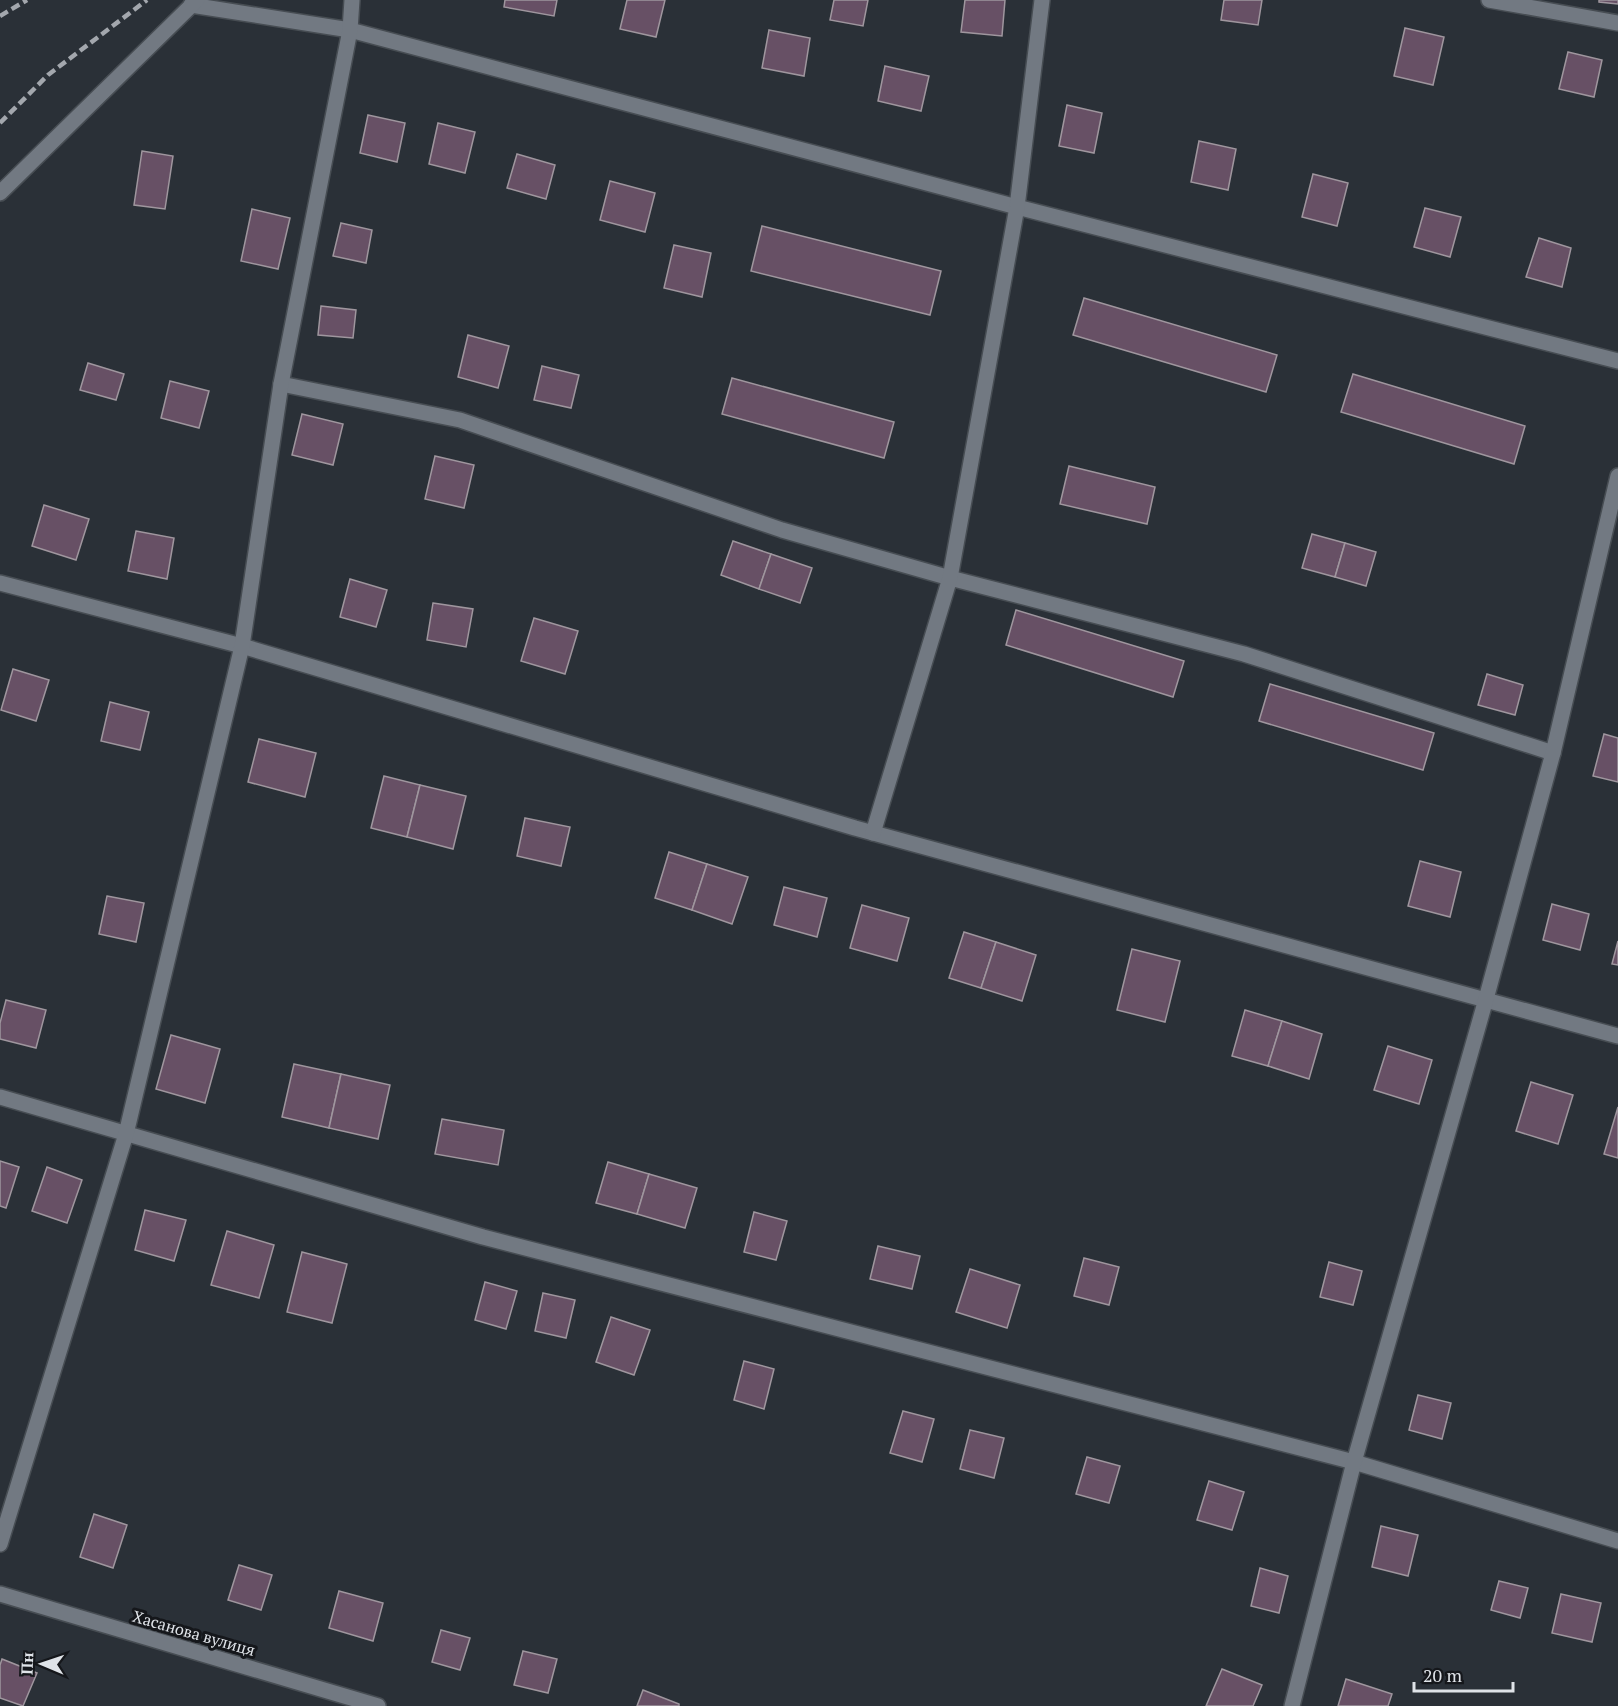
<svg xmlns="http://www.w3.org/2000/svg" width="1618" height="1706" font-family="'PT Serif',serif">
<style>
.building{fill:#675065;stroke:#9f969e;stroke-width:1.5}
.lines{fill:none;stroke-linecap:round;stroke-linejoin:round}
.minor-casing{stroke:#474d53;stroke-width:18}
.minor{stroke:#727982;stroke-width:15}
.rail{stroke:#a3a7ad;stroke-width:4.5;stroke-dasharray:9 4.5;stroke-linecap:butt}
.labels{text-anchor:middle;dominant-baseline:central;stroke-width:6;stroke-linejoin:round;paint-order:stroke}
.street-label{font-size:16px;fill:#dfe3e8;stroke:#15171b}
</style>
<rect width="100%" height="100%" fill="#2a3037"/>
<!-- building -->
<g class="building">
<polygon points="505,0 557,0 554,16 504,7"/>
<polygon points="627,0 665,0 656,37 620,29"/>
<polygon points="834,0 868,0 863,26 830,20"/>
<polygon points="965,0 1005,0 1002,36 961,32"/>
<polygon points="1224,0 1262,0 1258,25 1221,20"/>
<polygon points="1599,0 1618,0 1618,4 1599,2"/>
<polygon points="1405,28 1444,37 1433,85 1394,76"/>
<polygon points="769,30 810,38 804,76 762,68"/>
<polygon points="1568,52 1602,60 1594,97 1559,89"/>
<polygon points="885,66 929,76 921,111 878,101"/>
<polygon points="1067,105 1102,113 1094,153 1059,146"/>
<polygon points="368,115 405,123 397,162 360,153"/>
<polygon points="438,123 475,132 465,173 429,164"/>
<polygon points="1199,141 1236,149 1228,190 1191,182"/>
<polygon points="142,151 173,156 165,209 134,205"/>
<polygon points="517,154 555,165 546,199 507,188"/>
<polygon points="1313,174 1348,183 1337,226 1302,217"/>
<polygon points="610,181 655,193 645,232 600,220"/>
<polygon points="1425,208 1461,217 1450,257 1414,247"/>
<polygon points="252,209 290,218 278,269 241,261"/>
<polygon points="341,223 372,230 366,263 333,256"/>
<polygon points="762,226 941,271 930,315 751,271"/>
<polygon points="1539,238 1571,248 1562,287 1526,277"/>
<polygon points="674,245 711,253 702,297 664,288"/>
<polygon points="1084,298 1277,355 1266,392 1073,335"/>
<polygon points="321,306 356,310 353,338 318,335"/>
<polygon points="468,335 509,346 498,388 458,377"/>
<polygon points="88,363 124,374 116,400 80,390"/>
<polygon points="542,366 579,375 571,408 534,400"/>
<polygon points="1353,374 1525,426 1514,464 1341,412"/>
<polygon points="732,378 894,422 884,458 722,414"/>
<polygon points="170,381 209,391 199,428 161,418"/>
<polygon points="302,414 343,424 333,465 292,455"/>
<polygon points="435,456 474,465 464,508 425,499"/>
<polygon points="1069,466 1155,487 1147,524 1060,504"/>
<polygon points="44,505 89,519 76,560 32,546"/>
<polygon points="136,531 174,538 167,579 128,571"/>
<polygon points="1312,534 1345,543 1335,577 1302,568"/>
<polygon points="733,541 771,554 759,589 721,575"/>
<polygon points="1345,543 1376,552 1366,586 1335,577"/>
<polygon points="771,554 812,568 800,603 759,589"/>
<polygon points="350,579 387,590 376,627 340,617"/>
<polygon points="433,603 473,609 466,647 427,640"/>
<polygon points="1016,610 1184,661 1173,697 1006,645"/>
<polygon points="534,618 578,631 565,674 521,661"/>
<polygon points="13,669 49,680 36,721 1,710"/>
<polygon points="1487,674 1523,685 1515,715 1478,705"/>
<polygon points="1270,684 1434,733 1423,770 1259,721"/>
<polygon points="110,702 149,712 140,750 101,741"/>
<polygon points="1604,734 1618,738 1618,782 1593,776"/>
<polygon points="259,739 316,753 305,797 248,782"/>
<polygon points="384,776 420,785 407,837 371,828"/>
<polygon points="420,785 466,796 453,849 407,837"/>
<polygon points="525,818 570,827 561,866 517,856"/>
<polygon points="669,852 707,864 692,910 655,898"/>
<polygon points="1420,861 1461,872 1450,917 1408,906"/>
<polygon points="707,864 748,877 732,924 692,910"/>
<polygon points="784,887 827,898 817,937 774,925"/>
<polygon points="107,896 144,903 136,942 99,934"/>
<polygon points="1552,904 1589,914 1580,950 1543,940"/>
<polygon points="862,905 909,918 897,961 850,948"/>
<polygon points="964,932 996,942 981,988 949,978"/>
<polygon points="1618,941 1618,965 1612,964"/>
<polygon points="996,942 1036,955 1022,1001 981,988"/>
<polygon points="1132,949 1180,961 1165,1022 1117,1010"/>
<polygon points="6,1000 46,1010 36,1048 0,1039 0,1023"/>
<polygon points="1245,1010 1282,1021 1268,1066 1232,1056"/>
<polygon points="1282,1021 1322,1034 1309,1079 1268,1066"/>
<polygon points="171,1035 220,1049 205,1103 156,1089"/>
<polygon points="1388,1046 1432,1060 1419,1104 1374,1090"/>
<polygon points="294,1064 341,1074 329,1128 282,1117"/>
<polygon points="341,1074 390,1085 378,1139 329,1128"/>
<polygon points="1531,1082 1573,1095 1558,1144 1516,1131"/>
<polygon points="1618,1107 1618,1158 1604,1154"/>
<polygon points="442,1119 504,1130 498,1165 435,1154"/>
<polygon points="0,1161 19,1167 6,1208 0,1206"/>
<polygon points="608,1162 649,1174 637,1214 596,1203"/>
<polygon points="47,1167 82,1180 67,1223 32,1211"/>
<polygon points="649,1174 697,1188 685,1228 637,1214"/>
<polygon points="145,1210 186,1220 174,1261 135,1250"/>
<polygon points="754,1212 787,1221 776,1260 744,1252"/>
<polygon points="227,1231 274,1245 259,1298 211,1285"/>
<polygon points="878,1246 920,1256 912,1289 870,1279"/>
<polygon points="302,1252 347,1264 332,1323 287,1312"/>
<polygon points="1084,1258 1119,1267 1109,1305 1074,1296"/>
<polygon points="1329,1262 1362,1271 1353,1305 1320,1297"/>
<polygon points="970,1269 1020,1285 1007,1328 956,1312"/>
<polygon points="485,1282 517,1291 506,1329 475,1320"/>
<polygon points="543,1293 575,1300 566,1338 535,1331"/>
<polygon points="611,1317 650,1330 634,1375 596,1362"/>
<polygon points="744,1361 774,1369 764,1409 734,1400"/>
<polygon points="1418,1395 1451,1403 1442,1439 1409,1430"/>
<polygon points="903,1411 934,1419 922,1462 890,1453"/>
<polygon points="970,1430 1004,1438 994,1478 960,1469"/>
<polygon points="1087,1457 1120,1466 1109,1503 1076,1494"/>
<polygon points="1209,1481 1244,1492 1232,1530 1197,1520"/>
<polygon points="94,1514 127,1525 113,1568 80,1557"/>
<polygon points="1381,1526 1418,1535 1408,1576 1372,1567"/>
<polygon points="239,1565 272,1575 261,1610 228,1600"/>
<polygon points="1260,1568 1288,1576 1279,1613 1251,1606"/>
<polygon points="1499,1581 1528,1588 1520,1618 1491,1610"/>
<polygon points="339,1591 383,1603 373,1641 329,1628"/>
<polygon points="1561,1594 1601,1603 1592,1642 1552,1633"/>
<polygon points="441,1630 470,1638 460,1670 432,1662"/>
<polygon points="523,1651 557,1659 548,1693 514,1685"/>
<polygon points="2,1659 37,1673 23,1706 0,1698 0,1665"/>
<polygon points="1222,1669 1262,1685 1253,1706 1206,1706"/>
<polygon points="1346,1679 1392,1694 1388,1706 1338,1706"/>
<polygon points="643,1690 679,1704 679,1706 637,1706"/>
</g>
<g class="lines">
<defs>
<g id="minor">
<polyline points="1489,0 1618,23"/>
<polyline points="191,5 350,30 1017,207 1618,361"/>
<polyline points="0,193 197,0"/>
<polyline points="281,384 460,420 782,530 950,578 1244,654 1553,753"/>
<polyline points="0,583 242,646 855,828 1618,1036"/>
<polyline points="873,833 950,578 1017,207 1042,0"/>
<polyline points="0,1097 483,1237 1354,1462 1618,1541"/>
<polyline points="0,1544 126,1134 242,646 281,384 350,30 352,0"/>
<polyline points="0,1594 378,1706"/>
<polyline points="1292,1706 1354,1462 1486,999 1553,753 1618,476"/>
</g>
</defs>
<!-- minor casing -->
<use href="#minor" class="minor-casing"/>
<!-- minor -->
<use href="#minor" class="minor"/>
<!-- rail -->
<g class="rail">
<polyline points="0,16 27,0"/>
<polyline points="0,123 48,75 147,0"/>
</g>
</g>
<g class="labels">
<!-- street labels -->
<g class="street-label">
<text transform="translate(194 1633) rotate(16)">Хасанова вулиця</text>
</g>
</g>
<!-- north arrow -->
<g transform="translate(42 1664) rotate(272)" stroke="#15171b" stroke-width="4.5" paint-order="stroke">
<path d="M0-4.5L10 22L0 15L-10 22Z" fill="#dfe3e8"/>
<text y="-9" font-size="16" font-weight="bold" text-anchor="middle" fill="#dfe3e8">Пн</text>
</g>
<!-- scale -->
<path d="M1414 1682v9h99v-9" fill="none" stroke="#dfe3e8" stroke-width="3"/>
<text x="1423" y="1682" font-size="18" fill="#dfe3e8" stroke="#15171b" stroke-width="4.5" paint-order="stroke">20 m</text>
</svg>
